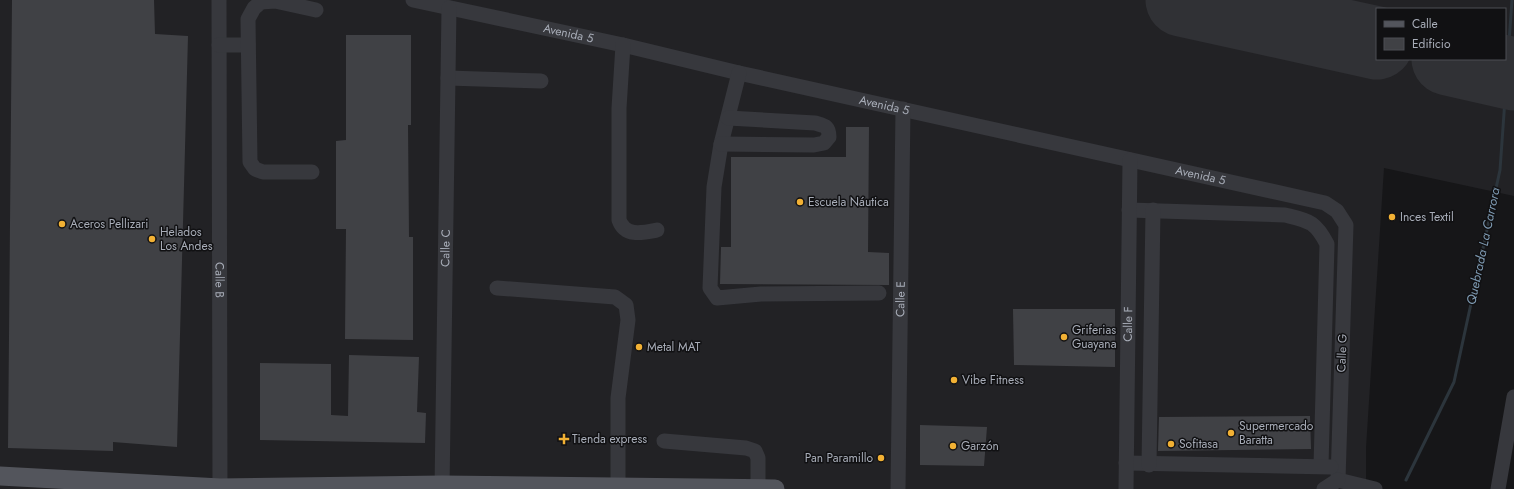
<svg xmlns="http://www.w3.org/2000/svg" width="1514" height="489" font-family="Jost,sans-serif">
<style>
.built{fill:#222225;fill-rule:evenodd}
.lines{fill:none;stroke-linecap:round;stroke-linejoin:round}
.stream{stroke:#2c353c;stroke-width:3}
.runway{stroke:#303135;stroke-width:73}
.building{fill:#404145}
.minor{stroke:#37383d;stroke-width:15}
.major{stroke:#53555c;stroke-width:19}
.poi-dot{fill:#f2b134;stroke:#111113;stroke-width:1.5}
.labels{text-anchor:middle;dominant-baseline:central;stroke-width:3;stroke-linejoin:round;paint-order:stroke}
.street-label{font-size:12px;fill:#a8adb8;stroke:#111113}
.poi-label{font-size:12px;fill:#a8adb8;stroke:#111113;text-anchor:start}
.water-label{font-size:13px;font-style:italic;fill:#7f9bb3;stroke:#111113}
</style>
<rect width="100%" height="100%" fill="#161618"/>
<!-- built -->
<path class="built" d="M 0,0 L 1514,0 L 1514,196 L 1384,168 L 1366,448 L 1366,489 L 0,489 ZM 1377,9 L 1505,9 L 1505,59 L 1377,59 Z"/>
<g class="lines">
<!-- stream -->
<polyline class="stream" points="1406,480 1454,382 1500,170 1512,0"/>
<!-- runway -->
<g class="runway">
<polyline points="1182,0 1377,43"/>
<polyline points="1448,59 1514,74"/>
</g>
</g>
<!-- building -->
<g class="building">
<polygon points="12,0 154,0 155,34 188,36 177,447 113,442 113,451 8,448"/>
<polygon points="346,35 411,35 411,125 408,125 409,237 413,237 413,340 345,339 346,229 336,229 336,141 346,140"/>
<polygon points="846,127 869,127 868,252 889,253 889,285 720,284 721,247 731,247 731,157 846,157"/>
<polygon points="1013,309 1115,309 1115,367 1014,365"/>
<polygon points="349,355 419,357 417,412 426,413 425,443 260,440 260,363 331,364 331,415 348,416"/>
<polygon points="1310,416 1311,449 1158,451 1159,417"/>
<polygon points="920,425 987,427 984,466 920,465"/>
</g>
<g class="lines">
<!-- minor -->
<g class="minor">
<path id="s1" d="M 219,0 L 220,489"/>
<path id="s2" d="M 413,0 L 623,45 L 739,73 L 1325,203 L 1337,211 L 1346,225 L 1338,480"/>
<polyline points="219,45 248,45"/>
<path d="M 623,45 L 619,108 L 619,220 C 625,237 642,233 657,230"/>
<polyline points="739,73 721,144 714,187 710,288 717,298 761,294 879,293"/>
<polyline points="448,78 541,81"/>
<path d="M 721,144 L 814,145 L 824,143 L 829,137 C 829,126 825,126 815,123 L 728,118"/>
<polyline points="312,172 263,172 255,169 250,162 248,19 254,8 261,2 275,1 316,10"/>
<path d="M 1129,210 L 1285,215 C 1309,221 1315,221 1327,244 L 1321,466"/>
<polyline points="497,288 615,297 626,305 628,320 618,398 618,487"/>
<polyline points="664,441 746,448 755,451 758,458 758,489"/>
<polyline points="1126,463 1331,467"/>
<polyline points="1149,465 1153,210"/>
<polyline points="1338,480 1375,489"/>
<path id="s3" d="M 442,489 L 449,8"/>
<path id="s4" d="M 898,489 L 903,109"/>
<path id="s5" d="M 1126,489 L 1130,160"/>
<polyline points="1324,489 1338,480"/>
<polyline points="1498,489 1514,397"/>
</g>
<!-- major -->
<polyline class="major" points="0,476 220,488 442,485 775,489"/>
</g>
<!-- markers -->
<g class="poi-dot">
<circle cx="800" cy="202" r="4"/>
<circle cx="1392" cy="217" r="4"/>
<circle cx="62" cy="224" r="4"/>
<circle cx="152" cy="239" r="4"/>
<circle cx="1064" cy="337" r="4"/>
<circle cx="639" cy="347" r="4"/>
<circle cx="954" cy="380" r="4"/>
<circle cx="1231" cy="433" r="4"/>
<path d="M562 433h4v4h4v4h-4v4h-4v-4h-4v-4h4z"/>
<circle cx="1171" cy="444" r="4"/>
<circle cx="953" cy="446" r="4"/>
<circle cx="881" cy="458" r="4"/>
</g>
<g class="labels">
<!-- street labels -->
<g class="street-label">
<text stroke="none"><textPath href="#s2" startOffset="159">Avenida 5</textPath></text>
<text stroke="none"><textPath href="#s2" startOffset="483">Avenida 5</textPath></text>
<text stroke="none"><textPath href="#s2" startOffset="807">Avenida 5</textPath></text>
<text stroke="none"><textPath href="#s3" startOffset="241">Calle C</textPath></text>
<text stroke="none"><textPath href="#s1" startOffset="280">Calle B</textPath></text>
<text stroke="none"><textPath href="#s4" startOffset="190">Calle E</textPath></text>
<text stroke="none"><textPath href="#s5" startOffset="165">Calle F</textPath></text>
<text transform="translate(1342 353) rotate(-88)">Calle G</text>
</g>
<!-- poi labels -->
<g class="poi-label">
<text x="808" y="202">Escuela Náutica</text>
<text x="1400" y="217">Inces Textil</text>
<text x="70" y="224">Aceros Pellizari</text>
<text x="160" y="232">Helados<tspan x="160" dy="14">Los Andes</tspan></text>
<text x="1072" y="330">Griferias<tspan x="1072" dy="14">Guayana</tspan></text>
<text x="647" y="347">Metal MAT</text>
<text x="962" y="380">Vibe Fitness</text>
<text x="1239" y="426">Supermercado<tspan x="1239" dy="14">Baratta</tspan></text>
<text x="572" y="439">Tienda express</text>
<text x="1179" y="444">Sofitasa</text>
<text x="961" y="446">Garzón</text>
<text x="873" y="458" text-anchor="end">Pan Paramillo</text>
</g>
<!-- water labels -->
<g class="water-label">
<text transform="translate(1483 246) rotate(-78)">Quebrada La Carrora</text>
</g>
</g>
<!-- legend -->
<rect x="1376" y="8" width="130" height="52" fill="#111113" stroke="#4d4f55"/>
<rect x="1384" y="21" width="20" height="6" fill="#53555c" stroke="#4d4f55"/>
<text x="1412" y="28" font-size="12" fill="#a8adb8">Calle</text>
<rect x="1384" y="38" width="20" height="12" fill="#404145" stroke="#4d4f55"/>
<text x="1412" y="48" font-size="12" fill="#a8adb8">Edificio</text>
</svg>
